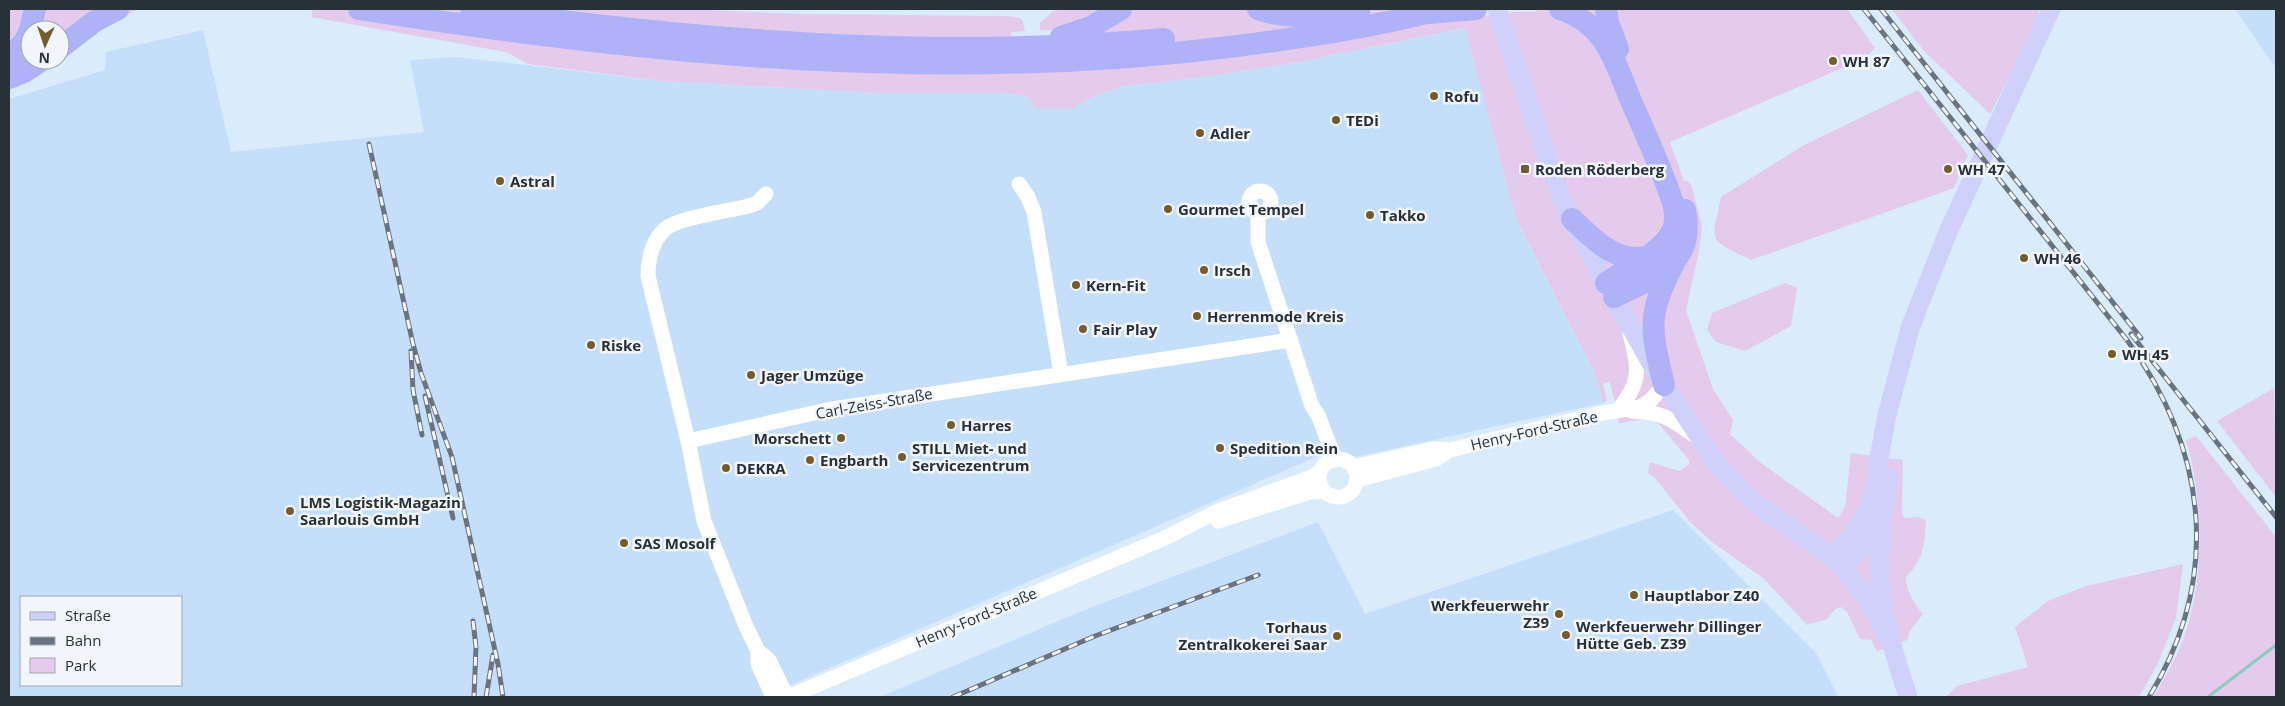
<svg xmlns="http://www.w3.org/2000/svg" width="2285" height="706" font-family="'Open Sans',sans-serif">
<style>
.built{fill:#c5dffa;fill-rule:evenodd}
.green{fill:#e4cbee}
.lines{fill:none;stroke-linecap:round;stroke-linejoin:round}
.stream{stroke:#92cac0;stroke-width:3}
.minor{stroke:#fff;stroke-width:15}
.major{stroke:#d0d1fa;stroke-width:19}
.highway{stroke:#b0b2f7;stroke-width:22}
.rail-casing{stroke:#697480;stroke-width:5}
.rail{stroke:#f2f6fb;stroke-width:3;stroke-dasharray:9;stroke-linecap:butt}
.poi-dot{fill:#755c2e;stroke:#f2f6fb;stroke-width:2}
.labels{text-anchor:middle;dominant-baseline:central;stroke-width:5;stroke-linejoin:round;paint-order:stroke}
.poi-label{font-size:15px;font-weight:bold;fill:#283038;stroke:#f2f6fb;text-anchor:start}
.street-label{font-size:15px;fill:#283038;stroke:#f2f6fb}
</style>
<rect width="100%" height="100%" fill="#daebfc"/>
<!-- built -->
<g class="built">
<polygon points="2235,9 2276,9 2276,68"/>
<path d="M 1466,28 L 1516,218 L 1594,371 L 1603,403 L 1355,457 L 1335,452 L 1316,457 L 763,697 L 9,697 L 9,99 L 105,70 L 106,52 L 203,30 L 231,152 L 424,132 L 410,60 L 456,57 L 662,81 L 876,93 L 1007,93 L 1029,97 L 1072,109 L 1096,95 L 1125,86 L 1196,78 L 1289,64 ZM 21,597 L 181,597 L 181,685 L 21,685 Z"/>
<polygon points="1673,510 1816,653 1838,697 880,697 1082,611 1318,522 1365,614"/>
</g>
<!-- green -->
<g class="green">
<polygon points="9,9 139,9 118,19 60,58 60,30 30,30 30,60 58,60 30,80 9,89"/>
<path d="M 313,9 L 691,9 L 799,14 L 1009,16 L 1022,19 L 1025,31 L 1011,32 L 1013,73 L 1054,72 L 1052,30 L 1040,30 L 1040,23 L 1053,11 L 1064,9 L 1458,9 L 1461,19 L 1512,12 L 1536,12 L 1537,9 L 1847,9 L 1875,48 L 1866,58 L 1670,142 L 1684,181 L 1688,181 L 1692,187 L 1702,226 L 1699,251 L 1686,310 L 1713,389 L 1733,420 L 1730,434 L 1761,463 L 1838,518 L 1845,507 L 1851,453 L 1903,460 L 1902,514 L 1905,518 L 1918,517 L 1926,520 C 1924,546 1925,557 1906,577 C 1906,591 1914,603 1923,614 L 1910,631 L 1907,640 L 1877,651 L 1871,640 L 1860,639 L 1847,612 L 1841,607 L 1835,609 L 1827,619 L 1807,625 L 1763,578 L 1712,542 L 1691,523 L 1654,477 L 1648,473 L 1650,462 L 1679,471 L 1689,465 L 1689,460 L 1658,423 L 1645,419 L 1619,423 L 1610,382 L 1603,384 L 1607,401 L 1603,403 L 1594,371 L 1516,218 L 1465,28 L 1289,64 L 1196,78 L 1125,86 L 1096,95 L 1072,109 L 1035,108 L 1029,97 L 1007,93 L 876,93 L 662,81 L 528,64 L 506,52 L 311,17 Z"/>
<polygon points="1892,9 2039,9 2032,34 1990,114 1923,50"/>
<path d="M 1918,90 L 1968,155 L 1954,188 L 1751,260 C 1707,238 1711,245 1721,197 L 1804,145 Z"/>
<polygon points="1785,283 1797,288 1791,326 1745,351 1716,342 1707,330 1712,313"/>
<polygon points="2274,388 2276,497 2217,421"/>
<path d="M 2196,436 L 2276,537 L 2276,697 L 2153,697 C 2164,679 2176,659 2183,640 C 2205,582 2204,499 2186,440 Z"/>
<polygon points="2183,564 2176,618 2158,663 2139,697 1946,697 1957,686 2028,667 2015,627 2048,601 2086,586"/>
</g>
<g class="lines">
<!-- stream -->
<polyline class="stream" points="2208,697 2276,645"/>
<!-- minor -->
<g class="minor">
<polyline points="1019,184 1028,197 1034,212 1061,374"/>
<circle cx="1260" cy="202" r="11"/>
<path d="M 766,194 L 757,203 L 749,206 C 729,211 679,217 665,229 C 652,241 648,260 648,276 L 688,441 L 704,521 L 745,624 L 758,651 L 769,660 L 787,697"/>
<polyline points="1258,213 1258,242 1312,406 1319,417 1335,460"/>
<path d="M 1618,410 C 1643,380 1638,369 1630,333"/>
<path d="M 1632,411 C 1666,413 1670,419 1697,437"/>
<polyline points="688,441 832,409 1291,340"/>
<circle cx="1338" cy="478" r="19"/>
<polyline points="1353,467 1433,449 1450,450 1603,413 1641,407 1651,400 1664,385"/>
<polyline points="1357,480 1436,459 1448,451"/>
<polyline points="1218,521 1310,492 1324,491"/>
<polyline points="758,651 758,664 773,697"/>
<polyline points="788,697 1165,538 1216,512 1309,478 1320,472"/>
</g>
<!-- major -->
<g class="major">
<polyline points="1497,9 1562,199 1606,283 1651,363 1717,464 1740,489 1763,508 1836,560 1860,588 1889,637"/>
<path d="M 1882,522 C 1882,540 1879,558 1880,576 C 1881,618 1896,658 1908,697"/>
<polyline points="1832,557 1856,531 1870,509 1875,491 1879,458 1887,415 1910,328 1948,232 2051,9"/>
<path d="M 1843,568 C 1877,535 1885,524 1888,477"/>
</g>
<!-- highway -->
<g class="highway">
<path d="M 359,9 C 650,55 943,84 1237,46 C 1305,37 1376,27 1442,9"/>
<path d="M 471,9 C 701,41 932,60 1164,39"/>
<path d="M 1258,9 C 1288,21 1327,14 1359,13"/>
<path d="M 1560,9 C 1578,15 1594,26 1605,43 C 1616,60 1623,82 1631,101 C 1646,135 1662,169 1673,203 C 1675,211 1676,222 1673,229 C 1665,251 1625,270 1606,283"/>
<polyline points="1606,9 1608,22 1618,49"/>
<polyline points="1428,13 1476,9"/>
<polyline points="30,30 35,9"/>
<polyline points="1061,37 1091,27 1121,9"/>
<polyline points="60,48 95,21 118,9"/>
<polyline points="9,58 24,42 30,31"/>
<polyline points="9,78 24,72 42,60"/>
<path d="M 1572,219 C 1593,238 1614,263 1646,257"/>
<path d="M 1614,297 C 1655,277 1696,265 1685,210"/>
<path d="M 1664,385 C 1651,330 1646,317 1673,265"/>
</g>
<defs>
<g id="rail">
<path d="M 1864,9 L 2127,340 C 2208,451 2222,578 2149,697"/>
<polyline points="1881,9 2141,338"/>
<polyline points="369,144 413,344 421,373 452,457 498,664 503,697"/>
<polyline points="2131,334 2276,517"/>
<polyline points="411,351 413,390 422,435"/>
<polyline points="425,396 453,518"/>
<polyline points="473,621 476,647 474,697"/>
<polyline points="486,697 493,655"/>
<polyline points="953,697 1095,636 1258,575"/>
</g>
</defs>
<!-- rail casing -->
<use href="#rail" class="rail-casing"/>
<!-- rail -->
<use href="#rail" class="rail"/>
</g>
<!-- markers -->
<g class="poi-dot">
<circle cx="1833" cy="61" r="5"/>
<circle cx="1434" cy="96" r="5"/>
<circle cx="1336" cy="120" r="5"/>
<circle cx="1200" cy="133" r="5"/>
<rect x="1520" y="164" width="10" height="10" rx="2.5"/>
<circle cx="1948" cy="169" r="5"/>
<circle cx="500" cy="181" r="5"/>
<circle cx="1168" cy="209" r="5"/>
<circle cx="1370" cy="215" r="5"/>
<circle cx="2024" cy="258" r="5"/>
<circle cx="1204" cy="270" r="5"/>
<circle cx="1076" cy="285" r="5"/>
<circle cx="1197" cy="316" r="5"/>
<circle cx="1083" cy="329" r="5"/>
<circle cx="591" cy="345" r="5"/>
<circle cx="2112" cy="354" r="5"/>
<circle cx="751" cy="375" r="5"/>
<circle cx="951" cy="425" r="5"/>
<circle cx="841" cy="438" r="5"/>
<circle cx="1220" cy="448" r="5"/>
<circle cx="902" cy="457" r="5"/>
<circle cx="810" cy="460" r="5"/>
<circle cx="726" cy="468" r="5"/>
<circle cx="290" cy="511" r="5"/>
<circle cx="624" cy="543" r="5"/>
<circle cx="1634" cy="595" r="5"/>
<circle cx="1559" cy="614" r="5"/>
<circle cx="1566" cy="635" r="5"/>
<circle cx="1337" cy="636" r="5"/>
</g>
<g class="labels">
<!-- poi labels -->
<g class="poi-label">
<text x="1843" y="61">WH 87</text>
<text x="1444" y="96">Rofu</text>
<text x="1346" y="120">TEDi</text>
<text x="1210" y="133">Adler</text>
<text x="1535" y="169">Roden Röderberg</text>
<text x="1958" y="169">WH 47</text>
<text x="510" y="181">Astral</text>
<text x="1178" y="209">Gourmet Tempel</text>
<text x="1380" y="215">Takko</text>
<text x="2034" y="258">WH 46</text>
<text x="1214" y="270">Irsch</text>
<text x="1086" y="285">Kern-Fit</text>
<text x="1207" y="316">Herrenmode Kreis</text>
<text x="1093" y="329">Fair Play</text>
<text x="601" y="345">Riske</text>
<text x="2122" y="354">WH 45</text>
<text x="761" y="375">Jager Umzüge</text>
<text x="961" y="425">Harres</text>
<text x="831" y="438" text-anchor="end">Morschett</text>
<text x="912" y="448">STILL Miet- und<tspan x="912" dy="17">Servicezentrum</tspan></text>
<text x="1230" y="448">Spedition Rein</text>
<text x="820" y="460">Engbarth</text>
<text x="736" y="468">DEKRA</text>
<text x="300" y="502">LMS Logistik-Magazin<tspan x="300" dy="17">Saarlouis GmbH</tspan></text>
<text x="634" y="543">SAS Mosolf</text>
<text x="1644" y="595">Hauptlabor Z40</text>
<text x="1549" y="605" text-anchor="end">Werkfeuerwehr<tspan x="1549" dy="17">Z39</tspan></text>
<text x="1576" y="626">Werkfeuerwehr Dillinger<tspan x="1576" dy="17">Hütte Geb. Z39</tspan></text>
<text x="1327" y="627" text-anchor="end">Torhaus<tspan x="1327" dy="17">Zentralkokerei Saar</tspan></text>
</g>
<!-- street labels -->
<g class="street-label">
<text transform="translate(874 403) rotate(-10)">Carl-Zeiss-Straße</text>
<text transform="translate(1534 430) rotate(-13)">Henry-Ford-Straße</text>
<text transform="translate(976 617) rotate(-23)">Henry-Ford-Straße</text>
</g>
</g>
<!-- border -->
<rect width="2285" height="706" fill="none" stroke="#283038" stroke-width="20"/>
<!-- legend -->
<rect x="20" y="596" width="162" height="90" fill="#f2f6fb" stroke="#a1a7ad"/>
<rect x="30" y="612" width="25" height="8" fill="#d0d1fa" stroke="#a1a7ad"/>
<text x="65" y="621" font-size="15" fill="#283038">Straße</text>
<rect x="30" y="637" width="25" height="8" fill="#697480" stroke="#a1a7ad"/>
<text x="65" y="646" font-size="15" fill="#283038">Bahn</text>
<rect x="30" y="658" width="25" height="15" fill="#e4cbee" stroke="#a1a7ad"/>
<text x="65" y="671" font-size="15" fill="#283038">Park</text>
<!-- north arrow -->
<g transform="translate(45 45) rotate(183)"><circle r="24" fill="#f2f6fb" stroke="#a1a7ad"/>
<path d="M0-4L9 19L0 12L-9 19Z" fill="#755c2e"/>
<text y="-8" font-size="14" font-weight="bold" text-anchor="middle" fill="#283038">N</text>
</g>
</svg>
